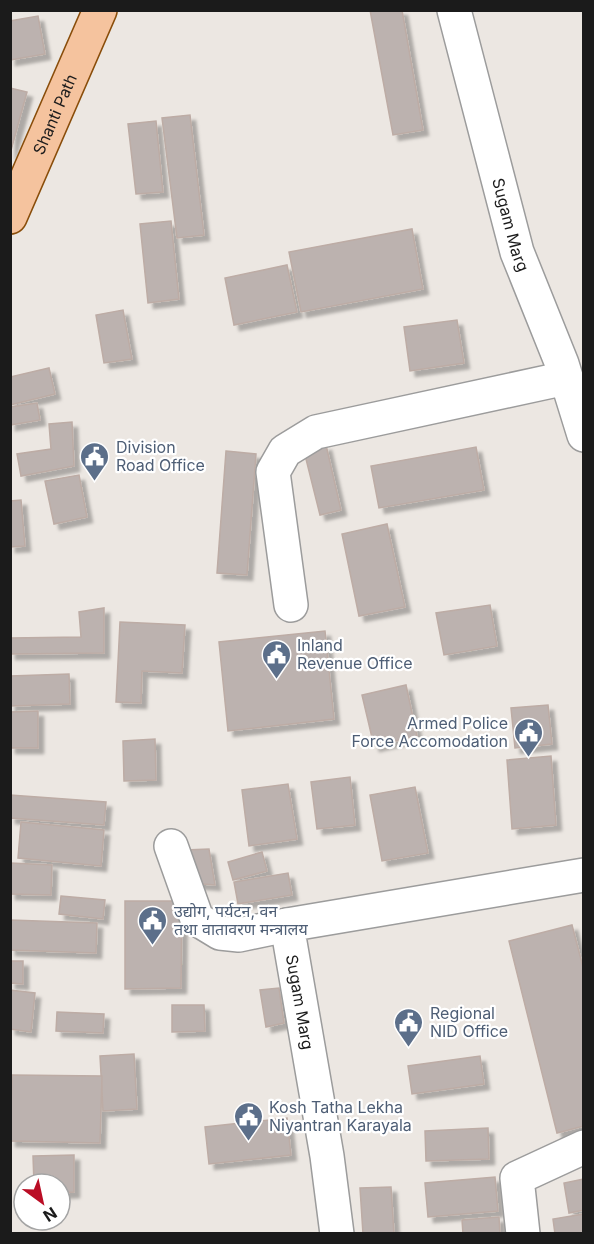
<svg xmlns="http://www.w3.org/2000/svg" width="594" height="1244" font-family="Inter,'Noto Sans Devanagari',sans-serif">
<style>
.building{fill:#bcb2af;stroke:#bdaca5;stroke-width:1.5;filter:url(#shadow)}
.lines{fill:none;stroke-linecap:round;stroke-linejoin:round}
.minor-casing{stroke:#9c9c9c;stroke-width:36}
.major-casing{stroke:#894d0a;stroke-width:36}
.minor{stroke:#fff;stroke-width:33}
.major{stroke:#f5c39e;stroke-width:33}
.labels{text-anchor:middle;dominant-baseline:central;stroke-width:4.5;stroke-linejoin:round;paint-order:stroke}
.street-label{font-size:16px;fill:#1b1b1b;stroke:#fff}
.service-label{font-size:16px;fill:#4e5e75;stroke:#fff;text-anchor:start}
</style>
<defs>
<filter id="shadow"><feDropShadow dx="5.5" dy="5.5" stdDeviation="1.5" flood-color="#0004"/></filter>
</defs>
<rect width="100%" height="100%" fill="#ece7e2"/>
<!-- building -->
<g class="building">
<polygon points="370,10 402,10 423,130 393,135"/>
<polygon points="38,16 45,54 10,60 10,21"/>
<polygon points="10,88 27,92 10,154"/>
<polygon points="190,115 204,235 177,238 162,118"/>
<polygon points="156,121 163,192 136,194 128,124"/>
<polygon points="171,221 179,299 148,303 140,224"/>
<polygon points="412,229 423,289 301,312 289,252"/>
<polygon points="287,265 297,312 234,325 225,278"/>
<polygon points="123,310 132,359 104,363 96,315"/>
<polygon points="457,320 464,363 410,371 404,327"/>
<polygon points="49,368 55,394 10,405 10,377"/>
<polygon points="37,403 40,420 10,425 10,407"/>
<polygon points="72,422 74,466 21,476 17,454 51,449 49,424"/>
<polygon points="326,445 341,510 320,515 304,451"/>
<polygon points="476,447 484,490 379,508 371,466"/>
<polygon points="226,451 256,454 247,575 217,573"/>
<polygon points="79,475 87,517 54,524 45,481"/>
<polygon points="21,500 25,546 10,547 10,501"/>
<polygon points="387,524 405,607 359,616 342,534"/>
<polygon points="490,605 497,646 444,655 436,613"/>
<polygon points="104,608 104,653 10,654 10,638 81,637 79,612"/>
<polygon points="120,622 185,625 182,673 142,671 141,703 116,702"/>
<polygon points="325,631 334,719 228,731 219,642"/>
<polygon points="69,674 70,704 10,706 10,676"/>
<polygon points="406,685 417,736 374,746 362,695"/>
<polygon points="548,705 552,744 515,748 511,708"/>
<polygon points="38,711 38,748 10,748 10,712"/>
<polygon points="155,739 156,780 124,781 123,741"/>
<polygon points="551,756 556,825 512,829 507,760"/>
<polygon points="350,777 355,825 317,829 311,782"/>
<polygon points="288,784 297,839 249,846 242,790"/>
<polygon points="415,787 428,853 382,861 370,795"/>
<polygon points="10,795 106,802 104,825 10,818"/>
<polygon points="21,822 104,830 101,866 18,858"/>
<polygon points="209,849 215,885 190,883 185,850"/>
<polygon points="262,852 267,871 233,880 228,862"/>
<polygon points="10,863 52,865 51,895 10,894"/>
<polygon points="288,873 292,895 238,904 234,882"/>
<polygon points="61,896 105,900 103,919 59,914"/>
<polygon points="125,901 182,901 181,988 125,989"/>
<polygon points="10,920 97,923 96,953 10,950"/>
<polygon points="572,925 584,971 584,1126 557,1133 509,941"/>
<polygon points="10,961 23,961 23,984 10,983"/>
<polygon points="279,988 284,1023 266,1027 260,990"/>
<polygon points="10,990 35,993 31,1032 10,1029"/>
<polygon points="172,1005 204,1005 205,1031 172,1032"/>
<polygon points="57,1012 104,1014 103,1033 56,1031"/>
<polygon points="134,1054 137,1109 103,1111 100,1056"/>
<polygon points="480,1056 484,1084 412,1094 408,1066"/>
<polygon points="12,1075 102,1076 100,1143 10,1141"/>
<polygon points="287,1118 291,1155 209,1164 205,1127"/>
<polygon points="488,1128 489,1159 426,1161 425,1131"/>
<polygon points="74,1155 74,1192 60,1193 60,1184 34,1184 33,1156"/>
<polygon points="495,1177 498,1211 428,1217 425,1183"/>
<polygon points="584,1179 584,1210 569,1213 564,1183"/>
<polygon points="391,1187 394,1234 363,1234 360,1188"/>
<polygon points="584,1214 584,1234 555,1234 553,1219"/>
<polygon points="499,1217 500,1234 463,1234 462,1220"/>
</g>
<g class="lines">
<defs>
<g id="minor">
<path id="s1" d="M 454,10 L 517,252 L 562,364 L 584,435"/>
<polyline points="291,605 273,472 285,451 316,432 566,378"/>
<polyline points="171,846 197,919 220,933 239,935 287,925"/>
<polyline points="337,1234 327,1156 287,925 584,875"/>
<polyline points="523,1234 517,1178 584,1147"/>
</g>
<g id="major">
<path id="s2" d="M 10,217 L 100,10"/>
</g>
</defs>
<!-- minor casing -->
<use href="#minor" class="minor-casing"/>
<!-- major casing -->
<use href="#major" class="major-casing"/>
<!-- minor -->
<use href="#minor" class="minor"/>
<!-- major -->
<use href="#major" class="major"/>
</g>
<!-- icons -->
<defs>
<symbol id="civic-pin" viewBox="-11 -11 22 30"><path d="M0 17L-7.5 6A9.5 9.5 0 1 1 7.5 6Z" fill="#5c6f8a" stroke="#fff"/><path d="M-.6-6.5H3V-4.5H.6V-3L4-1V1h2V6H-6V1h2V-1L-.6-3ZM-1.2 2.5V6h2.4V2.5Z" fill="#fff"/></symbol>
</defs>
<g fill-rule="evenodd">
<use href="#civic-pin" x="78" y="440" width="33" height="45"/>
<use href="#civic-pin" x="260" y="638" width="33" height="45"/>
<use href="#civic-pin" x="512" y="716" width="33" height="45"/>
<use href="#civic-pin" x="136" y="904" width="33" height="45"/>
<use href="#civic-pin" x="392" y="1006" width="33" height="45"/>
<use href="#civic-pin" x="232" y="1100" width="33" height="45"/>
</g>
<g class="labels">
<!-- street labels -->
<g class="street-label">
<text stroke="none"><textPath href="#s2" startOffset="112">Shanti Path</textPath></text>
<text stroke="none"><textPath href="#s1" startOffset="222">Sugam Marg</textPath></text>
<text transform="translate(300 1002) rotate(80)">Sugam Marg</text>
</g>
<!-- service labels -->
<g class="service-label">
<text x="116" y="447">Division<tspan x="116" dy="18">Road Office</tspan></text>
<text x="297" y="645">Inland<tspan x="297" dy="18">Revenue Office</tspan></text>
<text x="508" y="723" text-anchor="end">Armed Police<tspan x="508" dy="18">Force Accomodation</tspan></text>
<text x="174" y="911">उद्योग, पर्यटन, वन<tspan x="174" dy="18">तथा वातावरण मन्त्रालय</tspan></text>
<text x="430" y="1013">Regional<tspan x="430" dy="18">NID Office</tspan></text>
<text x="269" y="1107">Kosh Tatha Lekha<tspan x="269" dy="18">Niyantran Karayala</tspan></text>
</g>
</g>
<!-- border -->
<rect width="594" height="1244" fill="none" stroke="#1b1b1b" stroke-width="24"/>
<!-- north arrow -->
<g transform="translate(42 1202) rotate(147)"><circle r="28" fill="#ffffff" stroke="#a4a4a4" stroke-width="1.5"/>
<path d="M0-4.5L10 22L0 15L-10 22Z" fill="#ba0d25"/>
<text y="-9" font-size="16" font-weight="bold" text-anchor="middle" fill="#1b1b1b">N</text>
</g>
</svg>
